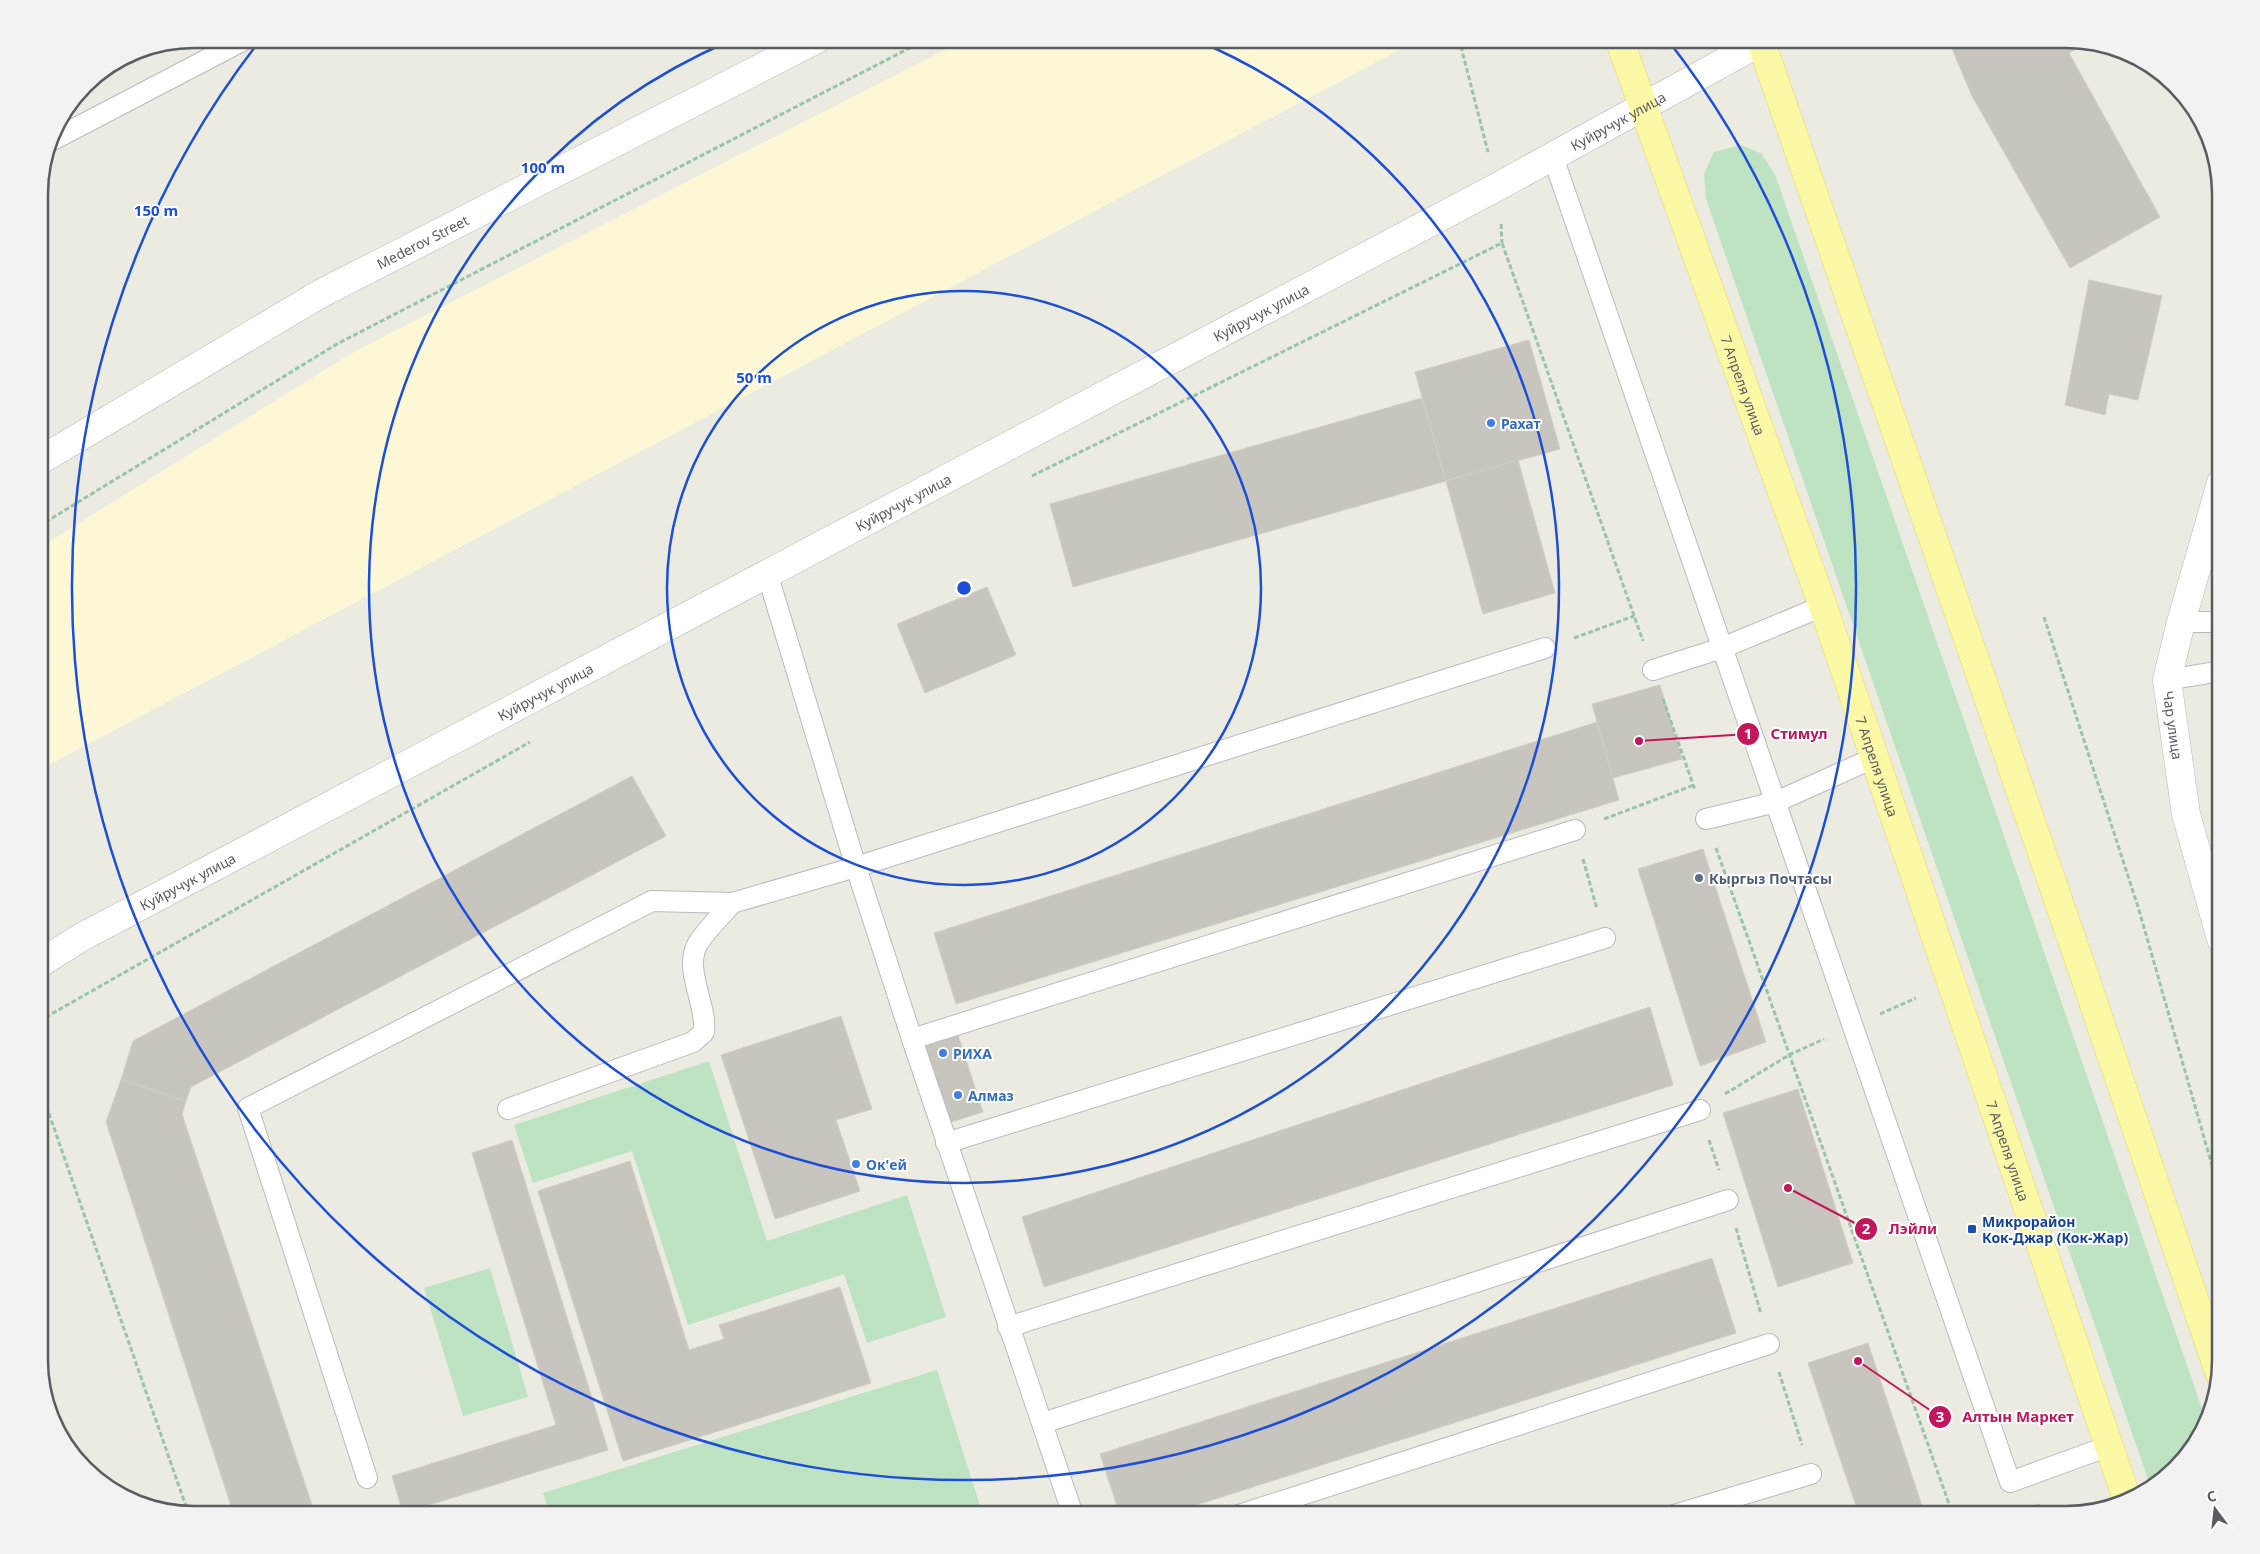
<svg xmlns="http://www.w3.org/2000/svg" width="2260" height="1554" font-family="'Noto Sans',sans-serif">
<style>
.commercial{fill:#fcf8d6}
.green{fill:#bee3c3}
.building{fill:#c8c5bf;stroke:#d1cec0}
.lines{fill:none;stroke-linecap:round;stroke-linejoin:round}
.lane-casing{stroke:#b9bac0;stroke-width:22}
.street-casing{stroke:#b9bac0;stroke-width:29}
.secondary-casing{stroke:#b7b9bf;stroke-width:29}
.primary-casing{stroke:#ecd65a;stroke-width:29}
.path{stroke:#98c4aa;stroke-width:3;stroke-dasharray:5 2.5;stroke-linecap:butt}
.lane{stroke:#fff;stroke-width:20}
.street{stroke:#fff;stroke-width:28}
.secondary{stroke:#fff;stroke-width:28}
.primary{stroke:#fcf9a6;stroke-width:28}
.ring{fill:none;stroke:#1d4ed8;stroke-width:2.5}
.shop-dot{fill:#3f7fe0;stroke:#fff;stroke-width:2}
.service-dot{fill:#5c6f8a;stroke:#fff;stroke-width:2}
.transit-dot{fill:#1a4fb4;stroke:#fff;stroke-width:2}
.labels{text-anchor:middle;dominant-baseline:central;stroke-width:4;stroke-linejoin:round;paint-order:stroke}
.street-label{font-size:14px;fill:#5a5c62;stroke:#fff}
.shop-label{font-size:14px;font-weight:bold;fill:#366cbe;stroke:#fff;text-anchor:start}
.service-label{font-size:14px;font-weight:bold;fill:#4e5e75;stroke:#fff;text-anchor:start}
.transit-label{font-size:14px;font-weight:bold;fill:#164399;stroke:#fff;text-anchor:start}
.rim{fill:none;stroke:#5a5c62;stroke-width:2.5}
.centre{fill:#1d4ed8;stroke:#fff;stroke-width:2.5}
.ring-label{font-size:15px;text-anchor:middle;font-weight:bold;fill:#1d4ed8;stroke:#fff;stroke-width:4;stroke-linejoin:round;paint-order:stroke}
.leader{fill:none;stroke:#c2185b;stroke-width:2}
.callout-dot{fill:#c2185b;stroke:#fff;stroke-width:2}
.mark-label{font-size:15px;text-anchor:middle;font-weight:bold;fill:#fff}
.callout-label{font-size:15px;text-anchor:middle;font-weight:bold;fill:#c2185b;stroke:#fff;stroke-width:4;stroke-linejoin:round;paint-order:stroke}
</style>
<rect width="100%" height="100%" fill="#ecebe1"/>
<!-- commercial -->
<polygon class="commercial" points="966,39 1420,39 39,770 39,548 352,353"/>
<!-- green -->
<g class="green">
<path d="M 1645,39 L 1696,39 C 1682,48 1671,51 1655,49 Z"/>
<polygon points="1742,145 1762,154 1776,177 2207,1423 2195,1447 2151,1488 1706,199 1704,174 1714,152"/>
<polygon points="709,1061 767,1241 907,1195 946,1317 867,1343 844,1274 688,1325 632,1151 533,1183 514,1125"/>
<polygon points="490,1268 528,1397 463,1416 424,1288"/>
<polygon points="937,1370 983,1515 550,1515 543,1493"/>
</g>
<!-- building -->
<g class="building">
<polygon points="1951,39 2067,39 2088,42 2069,53 2160,217 2070,268 1972,96 1953,51"/>
<polygon points="2089,280 2162,296 2138,400 2109,394 2105,415 2065,405"/>
<polygon points="1529,340 1560,449 1446,481 1415,372"/>
<polygon points="1422,398 1446,481 1073,587 1050,504"/>
<polygon points="1518,460 1555,593 1483,614 1446,481"/>
<polygon points="987,587 1016,655 925,693 897,624"/>
<polygon points="1660,685 1682,759 1613,778 1592,704"/>
<polygon points="1597,722 1619,800 956,1004 934,933"/>
<polygon points="632,776 666,836 191,1087 186,1101 121,1080 133,1041"/>
<polygon points="1703,849 1766,1042 1700,1066 1638,869"/>
<polygon points="1650,1007 1673,1085 1044,1287 1022,1217"/>
<polygon points="841,1016 872,1109 836,1120 860,1191 775,1219 721,1055"/>
<polygon points="956,1029 983,1112 948,1123 921,1040"/>
<polygon points="121,1080 186,1101 182,1114 314,1511 303,1515 234,1515 106,1122"/>
<polygon points="1798,1089 1853,1263 1778,1287 1723,1113"/>
<polygon points="512,1140 608,1450 403,1513 392,1476 556,1425 472,1153"/>
<polygon points="630,1161 689,1350 724,1339 719,1325 840,1287 871,1383 623,1461 538,1191"/>
<polygon points="1712,1258 1736,1333 1165,1515 1120,1515 1100,1454"/>
<polygon points="1868,1343 1925,1515 1859,1515 1808,1363"/>
<polygon points="1830,1505 1833,1515 1796,1515"/>
</g>
<g class="lines">
<defs>
<g id="lane">
<polyline points="49,142 246,39"/>
<polyline points="1553,157 2010,1482 2109,1446"/>
<polyline points="767,573 856,867 912,1039 1073,1515"/>
<polyline points="2181,622 2221,622"/>
<polyline points="1653,670 1722,648 1823,606"/>
<polyline points="2167,680 2221,671"/>
<polyline points="1706,819 1776,802 1876,757"/>
<polyline points="912,1039 1575,830"/>
<path d="M 508,1109 L 693,1042 L 704,1032 C 707,1004 684,971 697,945 C 704,932 722,915 732,903"/>
<polyline points="946,1143 1605,938"/>
<polyline points="1008,1327 1700,1110"/>
<polyline points="1043,1423 1728,1200"/>
<polyline points="367,1478 248,1108 652,901 732,903 856,867 1545,648"/>
<polyline points="1239,1515 1769,1344"/>
<polyline points="1674,1515 1811,1474"/>
</g>
<g id="street">
<path id="s1" d="M 2221,483 L 2181,622 L 2167,680 L 2186,814 L 2221,939"/>
</g>
<g id="secondary">
<path id="s2" d="M 39,461 L 320,294 L 817,39"/>
<path id="s3" d="M 39,964 L 80,938 L 1497,187 L 1766,39"/>
</g>
<g id="primary">
<path id="s4" d="M 1619,39 L 1823,606 L 2127,1499"/>
<polyline points="1760,39 2071,937 2219,1372"/>
</g>
</defs>
<!-- lane casing -->
<use href="#lane" class="lane-casing"/>
<!-- street casing -->
<use href="#street" class="street-casing"/>
<!-- secondary casing -->
<use href="#secondary" class="secondary-casing"/>
<!-- primary casing -->
<use href="#primary" class="primary-casing"/>
<!-- path -->
<g class="path">
<polyline points="1459,39 1488,152"/>
<polyline points="1501,224 1502,243"/>
<polyline points="1032,476 1502,243 1643,641"/>
<polyline points="39,526 337,344 927,39"/>
<polyline points="2044,617 2139,910 2221,1197"/>
<polyline points="1574,638 1634,616"/>
<polyline points="1663,699 1695,790"/>
<polyline points="1604,819 1694,785"/>
<polyline points="1716,848 1953,1515"/>
<polyline points="1583,859 1597,909"/>
<polyline points="1880,1014 1916,998"/>
<polyline points="39,1021 530,742"/>
<polyline points="39,1085 189,1515"/>
<polyline points="1725,1094 1789,1055 1824,1039"/>
<polyline points="1709,1140 1719,1170"/>
<polyline points="1736,1228 1761,1314"/>
<polyline points="1779,1372 1802,1445"/>
<polyline points="2038,1504 2042,1515"/>
<polyline points="1984,1515 2000,1512"/>
</g>
<!-- lane -->
<use href="#lane" class="lane"/>
<!-- street -->
<use href="#street" class="street"/>
<!-- secondary -->
<use href="#secondary" class="secondary"/>
<!-- primary -->
<use href="#primary" class="primary"/>
</g>
<!-- distance rings -->
<g class="ring">
<circle cx="964" cy="588" r="297"/>
<path d="M1196 40A595 595 0 1 1 732 40"/>
<path d="M1667 39A892 892 0 1 1 261 39"/>
</g>
<!-- markers -->
<g class="shop-dot">
<circle cx="1491" cy="423" r="5"/>
<circle cx="943" cy="1053" r="5"/>
<circle cx="958" cy="1095" r="5"/>
<circle cx="856" cy="1164" r="5"/>
</g>
<circle class="service-dot" cx="1699" cy="878" r="5"/>
<rect class="transit-dot" x="1967" y="1224" width="10" height="10" rx="2.5"/>
<g class="labels">
<!-- street labels -->
<g class="street-label">
<text stroke="none"><textPath href="#s3" startOffset="1790">Куйручук улица</textPath></text>
<text stroke="none"><textPath href="#s2" startOffset="442">Mederov Street</textPath></text>
<text stroke="none"><textPath href="#s3" startOffset="1385">Куйручук улица</textPath></text>
<text stroke="none"><textPath href="#s4" startOffset="368">7 Апреля улица</textPath></text>
<text stroke="none"><textPath href="#s3" startOffset="980">Куйручук улица</textPath></text>
<text stroke="none"><textPath href="#s3" startOffset="575">Куйручук улица</textPath></text>
<text stroke="none"><textPath href="#s1" startOffset="250">Чар улица</textPath></text>
<text stroke="none"><textPath href="#s4" startOffset="772">7 Апреля улица</textPath></text>
<text stroke="none"><textPath href="#s3" startOffset="170">Куйручук улица</textPath></text>
<text stroke="none"><textPath href="#s4" startOffset="1178">7 Апреля улица</textPath></text>
</g>
<!-- shop labels -->
<g class="shop-label">
<text x="1501" y="423">Рахат</text>
<text x="953" y="1053">РИХА</text>
<text x="968" y="1095">Алмаз</text>
<text x="866" y="1164">Ок'ей</text>
</g>
<!-- service labels -->
<g class="service-label">
<text x="1709" y="878">Кыргыз Почтасы</text>
</g>
<!-- transit labels -->
<g class="transit-label">
<text x="1982" y="1221">Микрорайон<tspan x="1982" dy="16">Кок-Джар (Кок-Жар)</tspan></text>
</g>
</g>
<!-- crop -->
<path d="M0 0H2260V1554H0ZM194 48H2066A146 146 0 0 1 2212 194V1360A146 146 0 0 1 2066 1506H194A146 146 0 0 1 48 1360V194A146 146 0 0 1 194 48Z" fill="#f2f2f2" fill-rule="evenodd"/>
<path class="rim" d="M194 48H2066A146 146 0 0 1 2212 194V1360A146 146 0 0 1 2066 1506H194A146 146 0 0 1 48 1360V194A146 146 0 0 1 194 48Z"/>
<circle cx="964" cy="588" r="8" class="centre"/>
<g class="ring-label">
<text x="543" y="173">100 m</text>
<text x="156" y="216">150 m</text>
<text x="754" y="383">50 m</text>
</g>
<!-- callouts -->
<path class="leader" d="M1639 741L1748 734M1788 1188L1866 1229M1858 1361L1940 1417"/>
<g class="callout-dot">
<circle cx="1639" cy="741" r="5"/>
<circle cx="1788" cy="1188" r="5"/>
<circle cx="1858" cy="1361" r="5"/>
<circle cx="1748" cy="734" r="12"/>
<circle cx="1866" cy="1229" r="12"/>
<circle cx="1940" cy="1417" r="12"/>
</g>
<g class="mark-label">
<text x="1748" y="739">1</text>
<text x="1866" y="1234">2</text>
<text x="1940" y="1422">3</text>
</g>
<g class="callout-label">
<text x="1799" y="739">Стимул</text>
<text x="1913" y="1234">Лэйли</text>
<text x="2018" y="1422">Алтын Маркет</text>
</g>
<!-- north arrow -->
<g transform="translate(2215 1509) rotate(345)" stroke="#ffffff" stroke-width="4" paint-order="stroke">
<path d="M0-4L9 19L0 12L-9 19Z" fill="#5a5c62"/>
<text y="-8" font-size="14" font-weight="bold" text-anchor="middle" fill="#5a5c62">С</text>
</g>
</svg>
